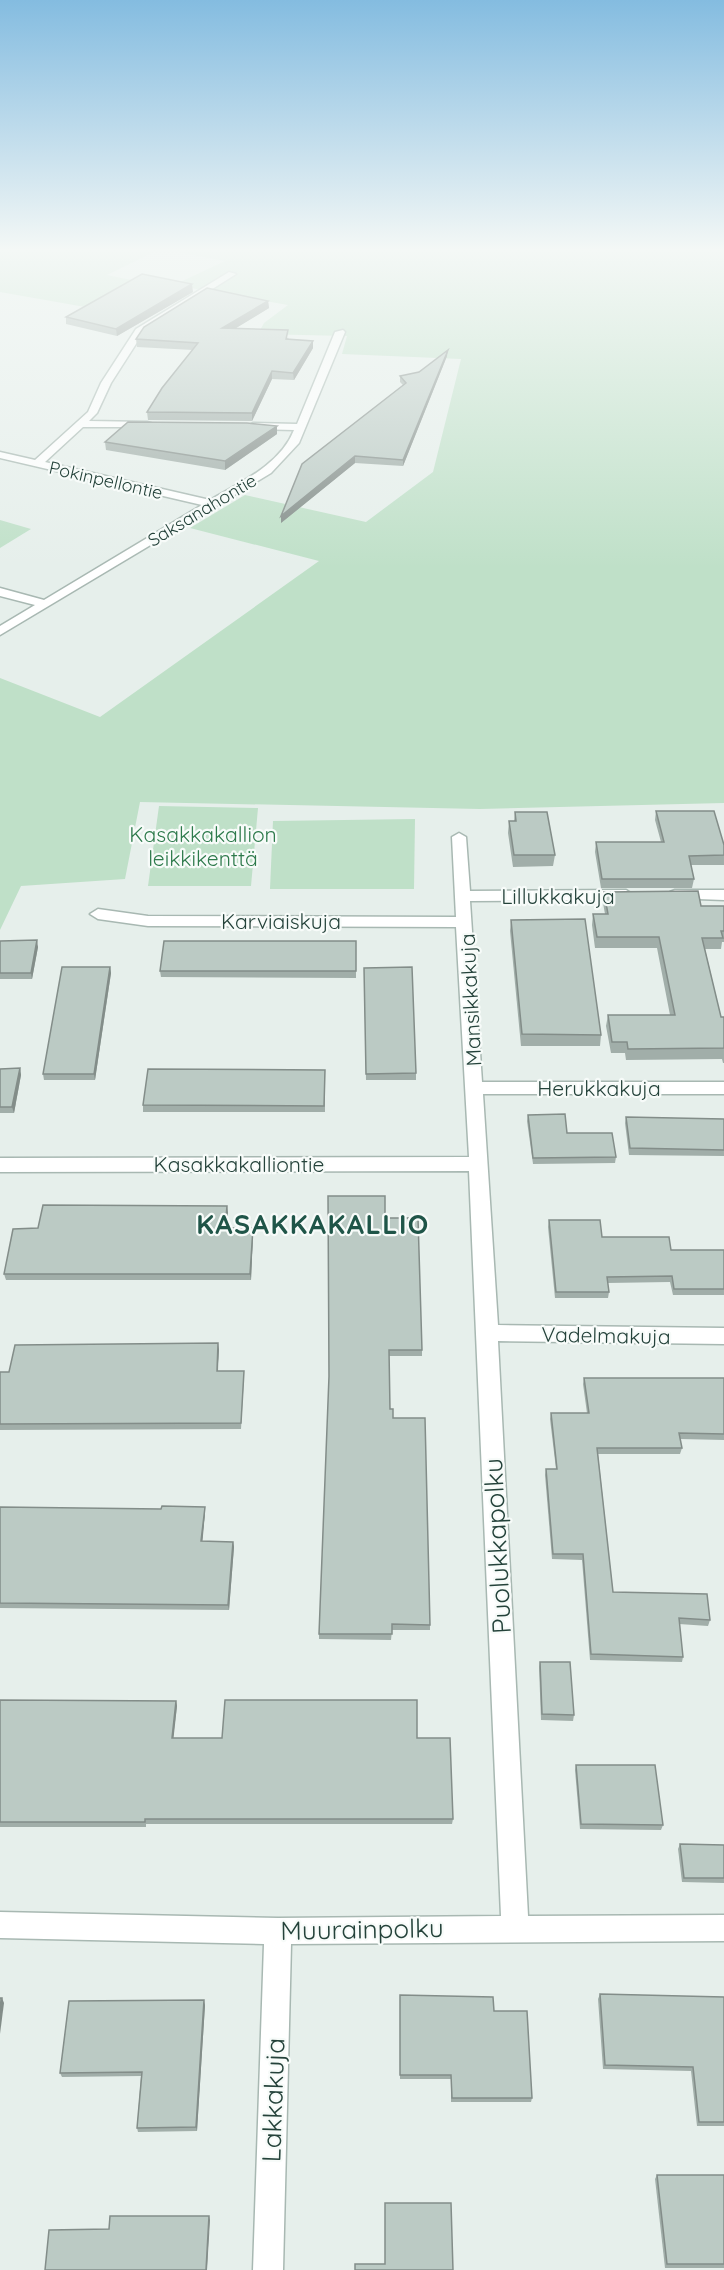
<svg xmlns="http://www.w3.org/2000/svg" width="724" height="2270" font-family="Quicksand,sans-serif">
<style>
.green{fill:#bfe0c8}
.lines{fill:none;stroke-linecap:round;stroke-linejoin:round}
.minor-casing{stroke:#a8b8b2;stroke-width:3}
.minor{fill:#fff;fill-rule:evenodd}
.wall{fill:#a1aea9}
.shaded-wall{fill:#838d89}
.building{fill:#bbcac4;stroke:#838d89;stroke-width:1.5}
.labels{text-anchor:middle;dominant-baseline:central;stroke-width:4.5;stroke-linejoin:round;paint-order:stroke}
.far-street-label{font-size:18px;fill:#24423a;stroke:#f7fbf9}
.park-label{font-size:21px;fill:#2d7a4b;stroke:#f7fbf9}
.street-label{font-size:21px;fill:#24423a;stroke:#f7fbf9}
.near-street-label{font-size:26px;fill:#24423a;stroke:#f7fbf9}
.district-label{font-size:27px;font-weight:bold;letter-spacing:1.5px;fill:#1f5548;stroke:#f7fbf9}
</style>
<rect width="100%" height="100%" fill="#e6efeb"/>
<!-- green -->
<g class="green">
<polygon points="0,250 158,250 107,275 136,281 85,307 0,292"/>
<polygon points="167,250 724,250 724,803 480,809 140,802 125,879 21,886 0,930 0,678 100,717 319,561 190,528 245,495 366,522 433,472 461,359 342,354 347,336 258,334 264,323 288,305 174,285 225,261"/>
<polygon points="0,520 31,529 0,548"/>
<polygon points="159,806 258,808 251,886 148,886"/>
<polygon points="415,819 414,889 270,889 273,821"/>
</g>
<g class="lines">
<defs>
<g id="minor">
<path d="M 229,272 L 236,274 L 143,333 L 111,383 L 97,413 L 89,421 L 147,422 L 151,423 L 151,427 L 83,427 L 45,462 L 210,500 C 241,482 280,465 294,430 L 253,429 L 248,426 L 253,423 L 297,424 L 335,332 L 343,330 L 345,332 L 299,443 L 271,473 L 0,635 L 0,626 L 35,605 L 0,596 L 0,588 L 44,600 L 202,505 L 0,458 L 0,452 L 35,460 L 88,412 L 101,383 L 136,329 Z"/>
<polygon points="459,833 466,837 470,891 626,890 634,895 626,900 470,901 482,1082 724,1082 724,1094 483,1094 498,1325 724,1328 724,1344 498,1341 528,1916 724,1915 724,1941 291,1944 283,2270 253,2270 264,1944 0,1938 0,1912 278,1918 501,1916 469,1171 0,1172 0,1158 469,1157 456,927 148,926 98,919 90,914 98,909 148,916 456,917 452,837"/>
<polygon points="675,890 724,890 724,900 670,898 667,895 670,892"/>
</g>
</defs>
<!-- minor casing -->
<use href="#minor" class="minor-casing"/>
<!-- minor -->
<use href="#minor" class="minor"/>
</g>
<!-- wall -->
<g class="wall">
<polygon points="193,292 117,336 66,324 66,317"/>
<polygon points="268,301 269,308 234,329 289,338 288,339 313,341 313,348 294,380 272,379 252,421 148,420 147,412 193,350 137,347 136,339"/>
<polygon points="447,356 403,466 355,463 281,523 403,385 400,382 400,376 419,372"/>
<polygon points="277,426 277,434 225,470 106,450 105,442"/>
<polygon points="656,811 724,845 724,865 691,865 694,879 692,888 601,888 595,852 596,842 661,842 655,820"/>
<polygon points="515,812 555,855 553,866 513,867 508,833 509,821 514,821"/>
<polygon points="604,892 701,906 724,906 724,942 722,942 721,949 705,949 721,1017 724,1017 724,1063 723,1063 722,1059 626,1060 625,1053 611,1053 606,1026 608,1015 670,1015 657,948 595,948 592,925 593,914 605,914 603,903"/>
<polygon points="511,920 601,1035 600,1046 521,1046 510,931"/>
<polygon points="0,941 38,947 32,979 0,979"/>
<polygon points="356,941 356,978 161,977 160,971"/>
<polygon points="110,967 111,973 95,1080 44,1080 43,1074"/>
<polygon points="364,968 416,1073 416,1080 366,1080"/>
<polygon points="20,1068 21,1075 14,1113 0,1113 0,1069"/>
<polygon points="325,1070 325,1112 143,1112 143,1105"/>
<polygon points="528,1115 616,1157 615,1163 533,1164 527,1121"/>
<polygon points="626,1117 724,1119 724,1156 629,1155 625,1123"/>
<polygon points="228,1212 226,1228 253,1234 251,1280 6,1280 4,1274 38,1228"/>
<polygon points="385,1218 422,1350 422,1356 389,1356 390,1409 393,1418 430,1625 430,1630 392,1630 391,1640 319,1639 319,1634"/>
<polygon points="549,1220 602,1237 671,1250 724,1250 724,1295 673,1295 670,1282 607,1283 609,1292 608,1298 555,1298 548,1227"/>
<polygon points="219,1349 218,1371 244,1377 241,1429 0,1430 0,1372 9,1372"/>
<polygon points="584,1378 724,1378 724,1440 680,1439 682,1448 680,1454 598,1454 613,1592 710,1620 708,1626 679,1624 683,1657 682,1662 590,1660 582,1560 552,1559 545,1475 546,1469 556,1469 550,1419 551,1413 587,1413 583,1384"/>
<polygon points="0,1507 205,1513 202,1541 233,1542 234,1547 229,1610 0,1608"/>
<polygon points="540,1662 574,1715 573,1721 541,1720 539,1667"/>
<polygon points="0,1700 176,1701 177,1706 173,1738 417,1738 453,1819 452,1824 146,1824 146,1827 0,1827"/>
<polygon points="576,1765 663,1825 661,1830 580,1829 575,1770"/>
<polygon points="680,1844 724,1845 724,1883 682,1882 678,1849"/>
<polygon points="600,1994 724,1997 724,2126 697,2126 691,2071 603,2069 598,1999"/>
<polygon points="400,1995 494,2011 532,2098 531,2102 451,2102 451,2079 400,2079"/>
<polygon points="205,2005 197,2131 138,2132 137,2128 141,2076 62,2077 60,2073"/>
<polygon points="657,2175 724,2175 724,2268 665,2268 655,2179"/>
</g>
<!-- shaded-wall -->
<g class="shaded-wall">
<polygon points="192,284 193,292 117,336 116,329"/>
<polygon points="268,301 269,308 223,336 222,328"/>
<polygon points="313,341 313,348 294,380 293,373"/>
<polygon points="448,350 447,356 403,466 403,460"/>
<polygon points="272,371 272,379 252,421 252,413"/>
<polygon points="277,426 277,434 225,470 225,461"/>
<polygon points="355,456 355,463 281,523 281,516"/>
<polygon points="37,940 38,947 32,979 31,973"/>
<polygon points="110,967 111,973 95,1080 94,1074"/>
<polygon points="20,1068 21,1075 14,1113 12,1107"/>
<polygon points="227,1206 228,1212 225,1234 225,1228"/>
<polygon points="253,1228 253,1234 251,1280 250,1274"/>
<polygon points="218,1343 219,1349 217,1377 217,1371"/>
<polygon points="205,1507 205,1513 202,1547 201,1541"/>
<polygon points="233,1542 234,1547 229,1610 228,1605"/>
<polygon points="176,1701 177,1706 173,1743 172,1738"/>
<polygon points="2,1998 4,2003 0,2034 0,2015"/>
<polygon points="204,2000 205,2005 197,2131 196,2127"/>
<polygon points="209,2216 210,2220 207,2270 206,2270"/>
</g>
<!-- building -->
<g class="building">
<polygon points="142,274 192,284 116,329 66,317"/>
<polygon points="207,288 268,301 222,328 288,330 286,339 313,341 293,373 272,371 252,413 147,412 162,388 198,343 136,339 144,327"/>
<polygon points="448,350 403,460 355,456 281,516 302,464 406,383 400,376 419,372"/>
<polygon points="128,422 247,423 277,426 225,461 105,442"/>
<polygon points="656,811 714,811 724,845 724,855 689,856 694,879 602,879 596,842 664,842"/>
<polygon points="515,812 547,812 555,855 514,855 509,821 516,821"/>
<polygon points="698,891 701,906 724,906 724,931 721,931 723,938 702,938 721,1017 724,1017 724,1048 628,1049 627,1042 612,1042 608,1015 675,1015 659,937 597,937 593,914 608,914 604,892"/>
<polygon points="585,919 601,1035 522,1034 511,920"/>
<polygon points="37,940 31,973 0,973 0,941"/>
<polygon points="164,941 356,941 356,971 160,971"/>
<polygon points="62,967 110,967 94,1074 43,1074"/>
<polygon points="412,967 416,1073 366,1074 364,968"/>
<polygon points="20,1068 12,1107 0,1107 0,1069"/>
<polygon points="148,1069 325,1070 324,1106 143,1105"/>
<polygon points="565,1114 567,1133 612,1133 616,1157 533,1158 528,1115"/>
<polygon points="626,1117 724,1119 724,1150 630,1148"/>
<polygon points="328,1196 385,1196 385,1218 418,1218 422,1350 389,1350 390,1409 393,1409 393,1418 425,1418 430,1625 392,1624 392,1634 319,1634 329,1376"/>
<polygon points="43,1205 227,1206 225,1228 253,1228 250,1274 4,1274 13,1229 38,1228"/>
<polygon points="549,1220 600,1220 602,1237 669,1237 671,1250 724,1250 724,1289 674,1289 672,1276 607,1277 609,1292 556,1292"/>
<polygon points="218,1343 217,1371 244,1371 241,1423 0,1424 0,1372 9,1372 15,1345"/>
<polygon points="584,1378 724,1378 724,1434 679,1433 682,1448 597,1448 613,1592 707,1594 710,1620 679,1618 683,1657 591,1654 583,1554 553,1554 546,1469 557,1469 551,1413 589,1413"/>
<polygon points="162,1506 205,1507 201,1541 233,1542 228,1605 0,1603 0,1507 161,1509"/>
<polygon points="540,1662 570,1662 574,1715 542,1714"/>
<polygon points="0,1700 176,1701 172,1738 222,1738 225,1700 417,1700 417,1738 450,1738 453,1819 145,1819 145,1822 0,1822"/>
<polygon points="576,1765 655,1765 663,1825 581,1824"/>
<polygon points="680,1844 724,1845 724,1878 684,1878"/>
<polygon points="600,1994 724,1997 724,2122 699,2122 693,2067 605,2065"/>
<polygon points="400,1995 493,1997 494,2011 527,2011 532,2098 452,2098 451,2075 400,2075"/>
<polygon points="0,1998 2,1998 0,2015"/>
<polygon points="204,2000 196,2127 137,2128 142,2072 60,2073 69,2001"/>
<polygon points="657,2175 724,2175 724,2264 667,2264"/>
<polygon points="385,2203 451,2203 453,2270 355,2270 355,2264 385,2264"/>
<polygon points="110,2216 209,2216 206,2270 45,2270 49,2230 109,2229"/>
</g>
<!-- sky -->
<linearGradient id="sky" x2="0" y2="1"><stop stop-color="#84bce0"/><stop offset="0.44" stop-color="#f4f8f6"/><stop offset="1" stop-color="#f4f8f6" stop-opacity="0"/></linearGradient>
<rect width="724" height="568" fill="url(#sky)"/>
<g class="labels">
<!-- far-street labels -->
<g class="far-street-label">
<text transform="translate(106 480) rotate(13)">Pokinpellontie</text>
<text transform="translate(202 510) rotate(-31)">Saksanahontie</text>
</g>
<!-- park labels -->
<g class="park-label">
<text x="203" y="834">Kasakkakallion<tspan x="203" dy="24">leikkikenttä</tspan></text>
</g>
<!-- street labels -->
<g class="street-label">
<text x="558" y="896">Lillukkakuja</text>
<text x="281" y="921">Karviaiskuja</text>
<text transform="translate(470 1000) rotate(-93)">Mansikkakuja</text>
<text x="599" y="1088">Herukkakuja</text>
<text x="239" y="1164">Kasakkakalliontie</text>
<text transform="translate(606 1335) rotate(1)">Vadelmakuja</text>
</g>
<!-- near-street labels -->
<g class="near-street-label">
<text transform="translate(497 1546) rotate(-93)">Puolukkapolku</text>
<text transform="translate(362 1929) rotate(-1)">Muurainpolku</text>
<text transform="translate(273 2100) rotate(-88)">Lakkakuja</text>
</g>
<!-- district labels -->
<g class="district-label">
<text x="313" y="1224">KASAKKAKALLIO</text>
</g>
</g>
</svg>
